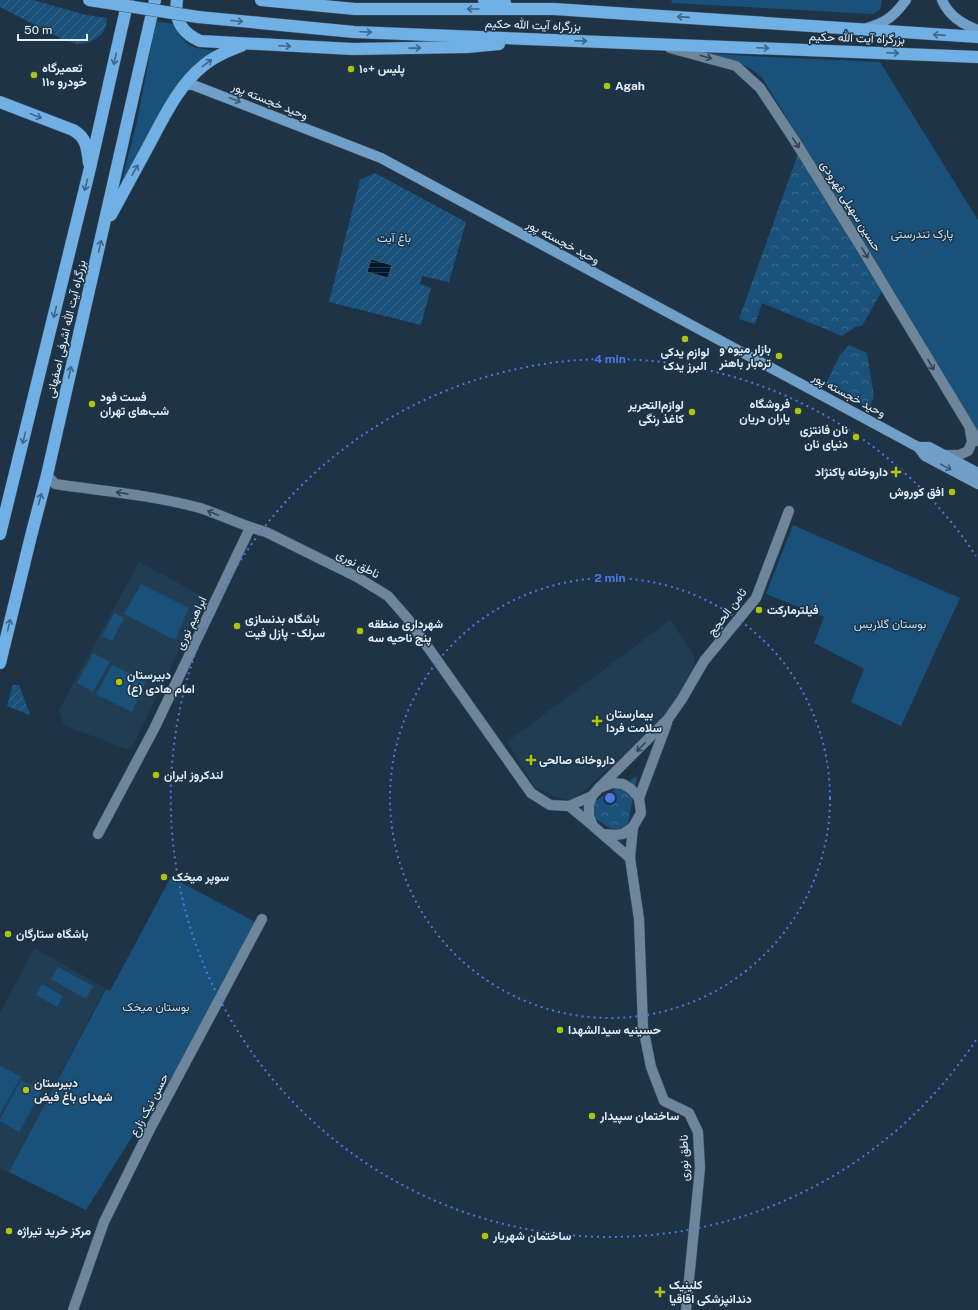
<svg xmlns="http://www.w3.org/2000/svg" width="978" height="1310" font-family="'Public Sans',Vazirmatn,sans-serif">
<style>
.built{fill:#213d54}
.green{fill:#19517a}
.forest{fill:url(#forest-crowns)}
.garden{fill:url(#garden-furrows)}
.water{fill:url(#water-rules);stroke:#44586b}
.lines{fill:none;stroke-linecap:round;stroke-linejoin:round}
.minor-casing{stroke:#3f5262;stroke-width:11}
.major-casing{stroke:#3f5262;stroke-width:11}
.highway-casing{stroke:#3f5262;stroke-width:13}
.minor{stroke:#6e869b;stroke-width:10}
.major{stroke:#709fc7;stroke-width:10}
.highway{stroke:#71b0e5;stroke-width:12}
.highway-bridge-casing{stroke:#3f5262;stroke-width:13;stroke-linecap:butt}
.highway-bridge{stroke:#71b0e5;stroke-width:12}
.oneway{stroke:#3f6686}
.oneway2{stroke:#2e4457}
.oneway3{stroke:#3b5973}
.ring{fill:none;stroke:#4e76e1;stroke-width:2;stroke-dasharray:2 4}
.poi-dot{fill:#aec60a;stroke:#1e3446;stroke-width:1.5}
.labels{text-anchor:middle;dominant-baseline:central;stroke-width:3;stroke-linejoin:round;paint-order:stroke}
.street-label{font-size:12px;fill:#e3f0fc;stroke:#1e3446}
.poi-label{font-size:12px;font-weight:bold;fill:#e3f0fc;stroke:#1e3446;text-anchor:start}
.park-label{font-size:12px;fill:#c0dffa;stroke:#1e3446}
.centre{fill:#4e76e1;stroke:#1e3446;stroke-width:2}
.ring-label{font-size:12px;text-anchor:middle;font-weight:bold;fill:#4e76e1;stroke:#1e3446;stroke-width:3;stroke-linejoin:round;paint-order:stroke}
</style>
<defs>
<pattern id="forest-crowns" width="20" height="18" patternUnits="userSpaceOnUse"><rect width="20" height="18" fill="#19517a"/><path d="M2 6a3 3 0 1 1 6 0M12 15a3 3 0 1 1 6 0" fill="none" stroke="#3a6a8e"/></pattern>
<pattern id="garden-furrows" width="10" height="10" patternUnits="userSpaceOnUse"><rect width="10" height="10" fill="#19517a"/><path d="M-1 1l2-2M0 10L10 0M9 11l2-2" fill="none" stroke="#3a6a8e"/></pattern>
<pattern id="water-rules" width="6" height="5" patternUnits="userSpaceOnUse"><rect width="6" height="5" fill="#00172d"/><path d="M0 2.5h6" fill="none" stroke="#25394c"/></pattern>
</defs>
<rect width="100%" height="100%" fill="#1e3446"/>
<!-- built -->
<g class="built">
<polygon points="139,562 202,596 177,654 132,747 126,749 64,725 59,710"/>
<polygon points="670,620 695,657 692,678 681,700 625,754 572,801 555,797 535,787 507,742"/>
<polygon points="34,948 105,988 9,1172 0,1168 0,1013"/>
</g>
<!-- green -->
<g class="green">
<polygon points="672,0 882,0 880,10 873,14 671,3"/>
<path d="M 156,21 L 173,24 C 179,36 187,47 201,49 C 206,50 212,50 217,51 L 199,64 L 118,196 L 137,122 Z"/>
<path d="M 702,53 L 749,56 L 880,62 L 978,220 L 978,431 L 763,79 C 748,62 723,58 702,53 Z"/>
<polygon points="793,525 960,598 901,726 851,702 864,669 814,643 824,617 766,594"/>
<polygon points="141,584 189,608 175,640 124,614"/>
<polygon points="114,613 124,618 112,641 102,636"/>
<polygon points="93,653 110,662 93,692 77,683"/>
<polygon points="112,665 146,681 132,712 96,694"/>
<polygon points="171,877 255,922 175,1074 164,1086 86,1210 9,1172 106,989 110,991"/>
<polygon points="58,967 93,986 86,999 51,979"/>
<polygon points="42,984 63,996 57,1007 36,995"/>
<polygon points="1,1066 21,1077 0,1114 0,1067"/>
<polygon points="21,1080 42,1091 19,1132 0,1121 0,1119"/>
</g>
<!-- forest -->
<g class="forest">
<polygon points="798,154 882,291 862,326 855,327 842,336 762,303 755,324 739,319"/>
<polygon points="849,345 867,353 874,397 869,408 825,385 840,355"/>
<polygon points="637,776 625,839 582,809"/>
</g>
<!-- garden -->
<g class="garden">
<path d="M 0,0 L 33,0 L 86,15 L 107,18 C 107,22 106,27 104,31 C 100,38 87,44 78,44 C 74,43 70,42 66,41 L 0,7 Z"/>
<polygon points="375,173 466,222 449,282 422,276 420,284 431,288 421,325 329,302 360,180"/>
<polygon points="13,685 19,685 30,715 7,706"/>
</g>
<!-- water -->
<polygon class="water" points="371,259 392,265 388,278 367,272"/>
<g class="lines">
<defs>
<g id="minor">
<polyline points="670,48 736,66 760,88 795,141 859,244 978,441"/>
<polyline points="944,455 959,455 968,451 972,442 970,430"/>
<path d="M 47,475 L 55,484 C 103,491 152,495 200,508 C 222,515 243,526 266,532 L 357,577 L 388,596 L 408,619 L 531,793 L 550,805 L 569,806 L 592,796"/>
<polyline points="599,788 668,719 682,699 704,661 756,598 789,511"/>
<polyline points="639,798 667,723"/>
<polyline points="569,806 592,825"/>
<polyline points="633,827 630,858 639,919 643,1027 651,1067 664,1101 689,1113 698,1132 700,1168 686,1310"/>
<polyline points="98,834 154,729 250,528"/>
<polyline points="603,834 615,835 623,834 633,827 641,813 639,798 631,789 623,784 612,783 599,788 592,796 589,805 589,816 593,826 630,858"/>
<polyline points="73,1310 104,1222 149,1131 262,919"/>
</g>
<g id="major">
<path d="M 942,0 C 949,16 962,24 978,30"/>
<path d="M 867,28 C 887,22 894,16 906,0"/>
<polyline points="185,85 193,85 381,158 918,447 925,456 978,484"/>
<polyline points="918,447 929,447 978,473"/>
</g>
<g id="highway">
<path d="M 177,0 C 174,20 182,33 200,41 L 353,49 L 467,47 L 499,44"/>
<polyline points="261,0 355,9 554,9 978,37"/>
<polyline points="484,0 505,3"/>
<polyline points="198,17 354,32 978,57"/>
<path d="M 0,102 L 73,130 C 87,138 87,148 89,163"/>
<path d="M 111,215 C 124,191 137,167 150,143 C 165,115 179,85 204,65 C 215,56 228,51 241,46"/>
<polyline points="0,534 90,168 128,0"/>
<polyline points="0,663 31,536 47,475 155,0"/>
</g>
</defs>
<!-- minor casing -->
<use href="#minor" class="minor-casing"/>
<!-- major casing -->
<use href="#major" class="major-casing"/>
<!-- highway casing -->
<use href="#highway" class="highway-casing"/>
<!-- minor -->
<use href="#minor" class="minor"/>
<!-- major -->
<use href="#major" class="major"/>
<!-- highway -->
<use href="#highway" class="highway"/>
<defs>
<polyline id="highway-bridge" points="89,0 198,17"/>
</defs>
<!-- highway-bridge casing -->
<use href="#highway-bridge" class="highway-bridge-casing"/>
<!-- highway-bridge -->
<use href="#highway-bridge" class="highway-bridge"/>
</g>
<!-- one-way arrows -->
<defs><path id="oneway-shaft" d="M-6 0H5M1.5-3L5.5 0L1.5 3" fill="none" stroke-width="1.6" stroke-linecap="round" stroke-linejoin="round"/></defs>
<g class="oneway">
<use href="#oneway-shaft" transform="translate(473 9) rotate(-180)"/>
<use href="#oneway-shaft" transform="translate(683 17) rotate(-176)"/>
<use href="#oneway-shaft" transform="translate(237 21) rotate(5)"/>
<use href="#oneway-shaft" transform="translate(366 32) rotate(2)"/>
<use href="#oneway-shaft" transform="translate(939 35) rotate(-176)"/>
<use href="#oneway-shaft" transform="translate(581 41) rotate(2)"/>
<use href="#oneway-shaft" transform="translate(285 46) rotate(3)"/>
<use href="#oneway-shaft" transform="translate(415 48) rotate(-1)"/>
<use href="#oneway-shaft" transform="translate(763 48) rotate(2)"/>
<use href="#oneway-shaft" transform="translate(893 53) rotate(2)"/>
<use href="#oneway-shaft" transform="translate(115 59) rotate(102)"/>
<use href="#oneway-shaft" transform="translate(207 63) rotate(-37)"/>
<use href="#oneway-shaft" transform="translate(36 116) rotate(21)"/>
<use href="#oneway-shaft" transform="translate(135 170) rotate(-61)"/>
<use href="#oneway-shaft" transform="translate(86 185) rotate(104)"/>
<use href="#oneway-shaft" transform="translate(100 246) rotate(-77)"/>
<use href="#oneway-shaft" transform="translate(55 312) rotate(104)"/>
<use href="#oneway-shaft" transform="translate(70 372) rotate(-77)"/>
<use href="#oneway-shaft" transform="translate(24 438) rotate(104)"/>
<use href="#oneway-shaft" transform="translate(40 499) rotate(-75)"/>
<use href="#oneway-shaft" transform="translate(9 625) rotate(-77)"/>
</g>
<g class="oneway2">
<use href="#oneway-shaft" transform="translate(706 57) rotate(15)"/>
<use href="#oneway-shaft" transform="translate(796 143) rotate(57)"/>
<use href="#oneway-shaft" transform="translate(865 253) rotate(59)"/>
<use href="#oneway-shaft" transform="translate(931 365) rotate(60)"/>
<use href="#oneway-shaft" transform="translate(122 493) rotate(-172)"/>
<use href="#oneway-shaft" transform="translate(213 513) rotate(-158)"/>
<use href="#oneway-shaft" transform="translate(641 747) rotate(135)"/>
</g>
<g class="oneway3">
<use href="#oneway-shaft" transform="translate(235 100) rotate(21)"/>
<use href="#oneway-shaft" transform="translate(946 467) rotate(28)"/>
</g>
<!-- distance rings -->
<g class="ring">
<circle cx="610" cy="798" r="220"/>
<path d="M976 1040A439 439 0 1 1 976 556"/>
</g>
<!-- markers -->
<g class="poi-dot">
<circle cx="351" cy="69" r="4"/>
<circle cx="34" cy="75" r="4"/>
<circle cx="607" cy="86" r="4"/>
<circle cx="685" cy="339" r="4"/>
<circle cx="779" cy="356" r="4"/>
<circle cx="92" cy="404" r="4"/>
<circle cx="798" cy="411" r="4"/>
<circle cx="692" cy="412" r="4"/>
<circle cx="856" cy="437" r="4"/>
<path d="M894 466h4v4h4v4h-4v4h-4v-4h-4v-4h4z"/>
<circle cx="952" cy="492" r="4"/>
<circle cx="759" cy="610" r="4"/>
<circle cx="237" cy="626" r="4"/>
<circle cx="360" cy="631" r="4"/>
<circle cx="119" cy="682" r="4"/>
<path d="M595 715h4v4h4v4h-4v4h-4v-4h-4v-4h4z"/>
<path d="M529 754h4v4h4v4h-4v4h-4v-4h-4v-4h4z"/>
<circle cx="156" cy="775" r="4"/>
<circle cx="164" cy="877" r="4"/>
<circle cx="8" cy="934" r="4"/>
<circle cx="560" cy="1030" r="4"/>
<circle cx="26" cy="1090" r="4"/>
<circle cx="592" cy="1116" r="4"/>
<circle cx="9" cy="1231" r="4"/>
<circle cx="485" cy="1236" r="4"/>
<path d="M658 1286h4v4h4v4h-4v4h-4v-4h-4v-4h4z"/>
</g>
<g class="labels">
<!-- street labels -->
<g class="street-label">
<text transform="translate(533 25) rotate(2)">بزرگراه آیت الله حکیم</text>
<text transform="translate(857 38) rotate(2)">بزرگراه آیت الله حکیم</text>
<text transform="translate(270 101) rotate(22)">وحید خجسته پور</text>
<text transform="translate(851 206) rotate(58)">حسین سهیلی قهرودی</text>
<text transform="translate(563 242) rotate(28)">وحید خجسته پور</text>
<text transform="translate(66 329) rotate(-77)">بزرگراه آیت الله اشرفی اصفهانی</text>
<text transform="translate(849 395) rotate(28)">وحید خجسته پور</text>
<text transform="translate(358 564) rotate(28)">ناطق نوری</text>
<text transform="translate(727 612) rotate(-53)">ثامن الحجج</text>
<text transform="translate(191 623) rotate(-65)">ابراهیم نوری</text>
<text transform="translate(149 1105) rotate(-62)">حسن نیک زارع</text>
<text transform="translate(684 1158) rotate(-91)">ناطق نوری</text>
</g>
<!-- poi labels -->
<g class="poi-label">
<text x="42" y="68">تعمیرگاه<tspan x="42" dy="14">خودرو ۱۱۰</tspan></text>
<text x="359" y="69">پلیس +۱۰</text>
<text x="615" y="86">Agah</text>
<text x="771" y="349" text-anchor="end">بازار میوه و<tspan x="771" dy="14">تره‌بار باهنر</tspan></text>
<text x="685" y="352" text-anchor="middle">لوازم یدکی<tspan x="685" dy="14">البرز یدک</tspan></text>
<text x="100" y="397">فست فود<tspan x="100" dy="14">شب‌های تهران</tspan></text>
<text x="790" y="404" text-anchor="end">فروشگاه<tspan x="790" dy="14">یاران دریان</tspan></text>
<text x="684" y="405" text-anchor="end">لوازم‌التحریر<tspan x="684" dy="14">کاغذ رنگی</tspan></text>
<text x="848" y="430" text-anchor="end">نان فانتزی<tspan x="848" dy="14">دنیای نان</tspan></text>
<text x="888" y="472" text-anchor="end">داروخانه پاکنژاد</text>
<text x="944" y="492" text-anchor="end">افق کوروش</text>
<text x="767" y="610">فیلترمارکت</text>
<text x="245" y="619">باشگاه بدنسازی<tspan x="245" dy="14">سرلک - پازل فیت</tspan></text>
<text x="368" y="624">شهرداری منطقه<tspan x="368" dy="14">پنج ناحیه سه</tspan></text>
<text x="127" y="675">دبیرستان<tspan x="127" dy="14">امام هادی (ع)</tspan></text>
<text x="606" y="714">بیمارستان<tspan x="606" dy="14">سلامت فردا</tspan></text>
<text x="539" y="760">داروخانه صالحی</text>
<text x="164" y="775">لندکروز ایران</text>
<text x="172" y="877">سوپر میخک</text>
<text x="16" y="934">باشگاه ستارگان</text>
<text x="568" y="1030">حسینیه سیدالشهدا</text>
<text x="34" y="1083">دبیرستان<tspan x="34" dy="14">شهدای باغ فیض</tspan></text>
<text x="600" y="1116">ساختمان سپیدار</text>
<text x="17" y="1231">مرکز خرید تیراژه</text>
<text x="493" y="1236">ساختمان شهریار</text>
<text x="669" y="1285">کلینیک<tspan x="669" dy="14">دندانپزشکی اقاقیا</tspan></text>
</g>
<!-- park labels -->
<g class="park-label">
<text x="922" y="234">پارک تندرستی</text>
<text x="394" y="238">باغ آیت</text>
<text x="890" y="624">بوستان گلاریس</text>
<text x="156" y="1007">بوستان میخک</text>
</g>
</g>
<circle cx="610" cy="798" r="6" class="centre"/>
<g class="ring-label">
<text x="610" y="363">4 min</text>
<text x="610" y="582">2 min</text>
</g>
<!-- scale -->
<path d="M18 34v6h69v-6" fill="none" stroke="#e3f0fc" stroke-width="2"/>
<text x="24" y="34" font-size="12" fill="#e3f0fc" stroke="#1e3446" stroke-width="3" paint-order="stroke">50 m</text>
</svg>
